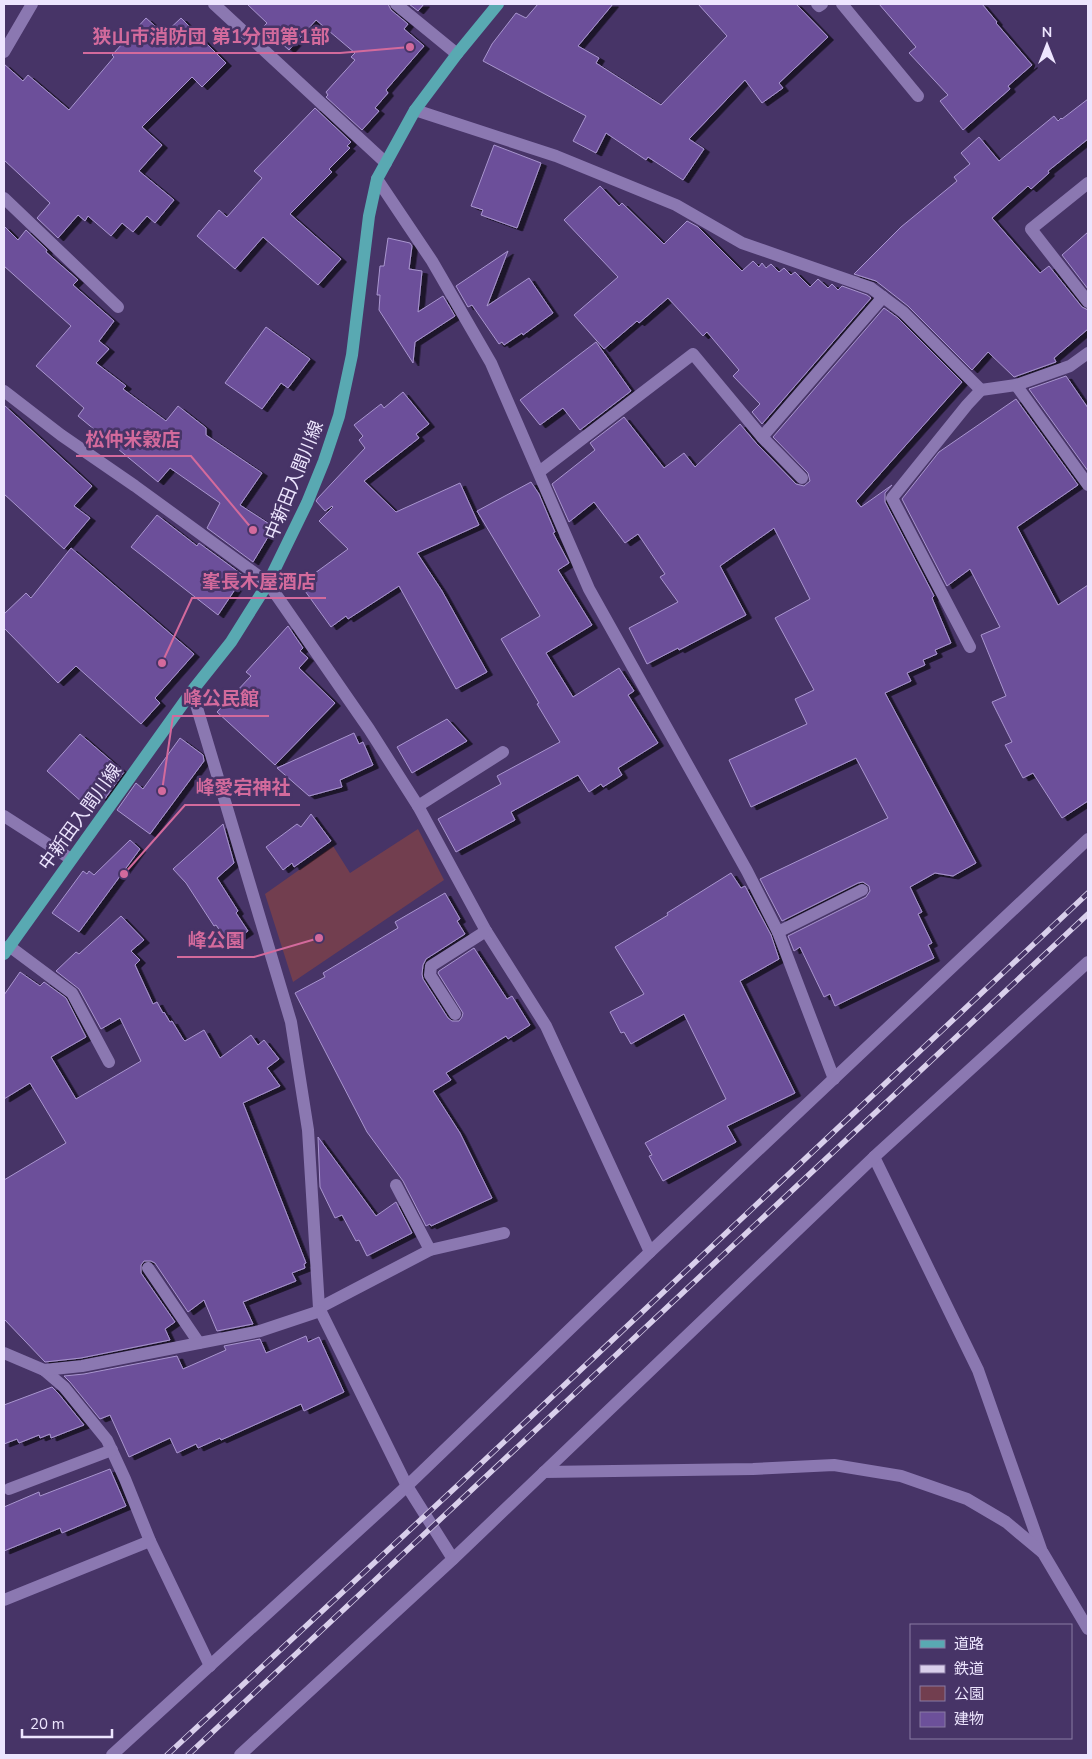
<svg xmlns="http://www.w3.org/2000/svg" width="1092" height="1759" font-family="'Nunito Sans','Noto Sans JP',sans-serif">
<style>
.green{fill:#723e4f}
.building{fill:#6c509a;stroke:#a995cf;filter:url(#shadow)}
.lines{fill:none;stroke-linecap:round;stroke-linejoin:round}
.minor{stroke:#8b78b1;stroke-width:12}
.major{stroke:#59a9b2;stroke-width:12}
.rail-casing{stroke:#d9cfeb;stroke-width:5.5}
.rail{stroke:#473467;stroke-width:4;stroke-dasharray:11;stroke-linecap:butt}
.labels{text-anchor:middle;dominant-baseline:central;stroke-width:5;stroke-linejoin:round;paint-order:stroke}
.street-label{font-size:18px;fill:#ede5fe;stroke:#473467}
.leader{fill:none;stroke:#d36a9c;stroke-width:2}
.callout-dot{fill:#d36a9c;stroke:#473467;stroke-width:2}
.callout-label{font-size:19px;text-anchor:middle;font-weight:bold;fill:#d36a9c;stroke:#473467;stroke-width:5;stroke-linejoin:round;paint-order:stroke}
</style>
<defs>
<filter id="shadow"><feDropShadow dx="5.5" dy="3" stdDeviation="0" flood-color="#0009"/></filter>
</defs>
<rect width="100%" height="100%" fill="#473467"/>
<!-- green -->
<polygon class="green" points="418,829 444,880 293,982 265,894 333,846 350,873"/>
<!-- building -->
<g class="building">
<polygon points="247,4 388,4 391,10 408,24 404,29 424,46 386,90 388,93 375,108 379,111 362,130 326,97 328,95 326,92 355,60 351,57 355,53 316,20 289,50 263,27 267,23"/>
<polygon points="409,4 424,4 418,11"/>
<polygon points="538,4 613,4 578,46 599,58 596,63 661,105 727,36 698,4 796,4 828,37 779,83 783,88 762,103 745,80 689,139 704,149 683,180 648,157 646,160 606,133 596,153 573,141 586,116 483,61 492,44 516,13 526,18"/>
<polygon points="879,4 982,4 997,22 996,23 1032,65 1008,86 1010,89 963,130 940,101 948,95 909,53 916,47"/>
<polygon points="146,18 164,34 181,18 226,63 202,87 192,77 142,127 162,145 139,171 174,200 155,223 147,216 133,232 122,223 111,236 88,216 85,221 78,215 58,238 37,218 50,203 4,160 4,64 23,81 28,75 69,110 114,57 112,55"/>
<polygon points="1088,99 1088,139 1048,171 1049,173 1031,189 1028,186 992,218 1040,273 1049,266 1082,307 1088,310 1088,329 1054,358 1056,362 1014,377 988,352 972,370 908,306 876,281 854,274 901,227 957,181 954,177 970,164 961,153 979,137 999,161 1054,116 1058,121 1061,118 1062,119"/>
<polygon points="315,108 351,142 347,146 350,148 329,169 332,172 290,214 341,259 318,285 263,237 235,269 197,236 219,210 227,217 262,178 254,171"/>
<polygon points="494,145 541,163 517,228 481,215 483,210 471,206"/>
<polygon points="600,186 619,206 622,203 664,244 687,221 698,227 742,271 753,261 759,267 762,263 766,268 771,264 779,272 784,268 791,275 795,272 810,287 818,279 828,288 832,284 838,290 842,286 867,295 871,298 762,424 752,412 760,404 733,376 739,370 707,332 703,336 668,298 639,323 637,321 604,349 574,315 618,277 564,220"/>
<polygon points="4,226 18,240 26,230 47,250 46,252 78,280 73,285 114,321 99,341 109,349 96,363 126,386 123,389 166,421 178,406 206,428 206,435 262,473 240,505 274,527 253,562 207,528 220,503 170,468 158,482 78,416 84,408 36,366 71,326 4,266"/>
<polygon points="1088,232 1088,289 1062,255"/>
<polygon points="388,238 410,243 412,246 409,269 422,271 418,312 443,296 455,316 415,342 413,363 379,310 380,295 377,295 380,266 384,266"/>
<polygon points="508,251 487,306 529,278 553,313 523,335 522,333 504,345 502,342 499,344 472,305 468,307 456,286"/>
<polygon points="884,308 898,318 962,382 856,501 861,507 892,485 885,493 885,502 934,596 932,598 951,643 935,650 937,654 923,660 925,665 907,673 911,681 885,693 976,863 953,876 935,873 910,887 922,912 918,914 932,943 928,945 934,958 835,1006 830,994 824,997 800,947 794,951 788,936 866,897 870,891 869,886 863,882 858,883 782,921 760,879 888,818 856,758 751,807 729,760 807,724 795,699 814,690 775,618 810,599 774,528 720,566 746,615 679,650 678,648 647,664 629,628 678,602 660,577 665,574 638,534 625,543 594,502 569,522 552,484 595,450 590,443 624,417 664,468 684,453 695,467 740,424 756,443 796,484 804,486 810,481 808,473 773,437"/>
<polygon points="266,327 310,359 288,388 281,383 262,409 225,383"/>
<polygon points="596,342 631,391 580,430 563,408 540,425 520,400"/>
<polygon points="1066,376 1088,408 1088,471 1029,389"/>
<polygon points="403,392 429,424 416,434 419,438 364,481 396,512 460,483 479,525 417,553 442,591 487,672 456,689 399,586 348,619 346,616 331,627 300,584 348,549 319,521 333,507 332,506 325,511 316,501 318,498 365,448 359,440 363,436 354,425 381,404 384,408"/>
<polygon points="1016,399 1078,485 1017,527 1058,605 1088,585 1088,801 1062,818 1033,773 1023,778 1005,745 1012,742 992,702 1006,696 981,635 1000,627 970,569 947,586 902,499 939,452"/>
<polygon points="4,405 92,486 74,506 90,518 64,549 4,494"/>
<polygon points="531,482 539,494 555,532 553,533 569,563 558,570 592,625 546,653 573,697 619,668 634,691 628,695 658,743 618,768 622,775 603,787 601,784 589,792 578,775 511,812 515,820 456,852 438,819 501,784 497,776 560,742 537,704 539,703 501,639 540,616 539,614 477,511"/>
<polygon points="157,515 197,546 199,543 244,576 218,615 131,547"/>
<polygon points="71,548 194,654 155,698 160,703 141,724 76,666 58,683 4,628 4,614 26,593 31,598"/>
<polygon points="288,626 303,648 300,651 308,658 299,668 335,703 275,765 217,712 251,676 246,672"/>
<polygon points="447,719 467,741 412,773 397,747"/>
<polygon points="354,733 359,744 363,742 373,765 340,780 342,787 309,796 277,768"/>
<polygon points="80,734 124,772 104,800 93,792 83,803 47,771"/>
<polygon points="180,738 203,755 204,761 150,834 117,810 136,783 143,789"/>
<polygon points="311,814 331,841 294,867 292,863 283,870 266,847 297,824 301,827"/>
<polygon points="223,824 234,863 217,878 238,911 236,913 248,931 229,944 216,925 214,926 186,883 173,869"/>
<polygon points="130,840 140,849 79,932 52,913 83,871 87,874 89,871 94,875"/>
<polygon points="731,873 741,888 745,886 771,935 779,959 740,981 795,1093 727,1126 736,1142 663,1181 649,1156 652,1155 645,1143 726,1099 684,1014 631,1044 624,1032 621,1033 610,1012 644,994 615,947 668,915 667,913"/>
<polygon points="445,893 460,919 457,921 465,934 426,959 423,965 422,974 423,979 448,1018 452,1021 459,1021 462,1017 463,1013 438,973 439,971 474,948 507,999 512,996 530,1025 508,1039 506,1036 446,1073 451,1080 433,1091 460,1133 492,1198 431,1226 430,1224 426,1226 403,1181 367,1132 295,993 325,977 323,973 398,928 395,922"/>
<polygon points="121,916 144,940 131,951 140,960 135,965 153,1004 157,1002 163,1013 164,1012 170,1022 172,1021 183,1039 185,1041 204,1030 220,1058 251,1035 258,1045 264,1040 279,1059 267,1068 280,1086 243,1103 306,1263 304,1264 305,1268 292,1273 296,1281 243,1302 253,1324 217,1331 204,1300 188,1312 155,1263 151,1261 144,1261 141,1265 141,1273 175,1322 165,1329 170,1340 81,1358 45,1362 4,1319 4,1180 66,1143 30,1083 4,1099 4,995 20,972 40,986 44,982 66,998 86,1037 51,1057 76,1099 141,1061 120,1018 101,1029 79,989 56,971 76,952 79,954"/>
<polygon points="318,1137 376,1216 396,1202 412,1233 367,1256 359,1240 356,1241 342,1215 335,1218 320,1187"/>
<polygon points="306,1336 308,1342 319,1337 344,1392 304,1411 301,1404 221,1440 220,1438 198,1448 196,1444 177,1453 170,1438 129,1457 110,1415 100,1419 70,1382 64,1376 84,1374 177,1356 183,1369 226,1350 224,1346 260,1339 266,1353"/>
<polygon points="52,1387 58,1393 84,1425 51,1438 50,1434 40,1438 39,1435 19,1443 17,1439 4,1444 4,1405"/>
<polygon points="110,1469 126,1506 62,1533 60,1528 4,1551 4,1507 39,1492 40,1496"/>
</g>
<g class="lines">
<!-- minor -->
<g class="minor">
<polyline points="214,4 386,163"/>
<polyline points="396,4 457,54"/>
<polyline points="817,4 819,6 822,4"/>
<polyline points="842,4 918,96"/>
<polyline points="4,52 32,4"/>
<polyline points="415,110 556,156 676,205 742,243 871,288 903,312 981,390"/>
<polyline points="377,179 432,261 491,363 589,589 747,871 778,932 834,1079"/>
<polyline points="1088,183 1031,229 1088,302"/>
<polyline points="4,198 118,307"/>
<polyline points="1016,385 1088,485"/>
<polyline points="4,391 61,435 135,486 268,583 369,729 418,806 486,931 546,1026 650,1252"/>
<polyline points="762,437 802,478"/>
<polyline points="539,472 693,354 762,437 883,297"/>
<polyline points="970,647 892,498 967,405 981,390 1016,385 1070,366 1088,353"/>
<polyline points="192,691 291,1022 308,1130 319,1308 407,1486 453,1559"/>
<polyline points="418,806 503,752"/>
<polyline points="4,816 71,859"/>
<polyline points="778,932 862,890"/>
<polyline points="9,946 72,993 109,1062"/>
<polyline points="455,1014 430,975 431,966 486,931"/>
<polyline points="874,1157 978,1370 1042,1552"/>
<polyline points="396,1185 430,1250"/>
<polyline points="148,1268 199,1343"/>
<polyline points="319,1308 430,1250 504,1233"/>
<polyline points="4,1353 44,1370 64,1387 107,1440 125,1479 150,1541 210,1666"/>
<polyline points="44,1370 82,1366 260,1331 320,1311"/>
<polyline points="544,1472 753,1469 834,1465 901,1476 967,1499 1006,1522 1043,1553 1088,1629"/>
<polyline points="9,1489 112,1450"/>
<polyline points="4,1600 150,1541"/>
<polyline points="112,1755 407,1486 650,1252 1088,839"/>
<polyline points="240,1755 453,1559 874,1157 1088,962"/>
</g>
<!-- major -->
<polyline class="major" points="4,954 192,691 231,642 268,583 307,503 324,461 339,416 352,355 369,216 377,179 415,110 457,54 498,4"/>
<defs>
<g id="rail">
<polyline points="167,1755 456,1487 1088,893"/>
<polyline points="188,1755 1088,914"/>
</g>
</defs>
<!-- rail casing -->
<use href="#rail" class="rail-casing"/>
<!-- rail -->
<use href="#rail" class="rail"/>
</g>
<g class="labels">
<!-- street labels -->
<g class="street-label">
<text transform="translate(294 480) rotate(-68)">中新田入間川線</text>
<text transform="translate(80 817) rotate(-54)">中新田入間川線</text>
</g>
</g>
<!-- callouts -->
<path class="leader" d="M410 47L340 53H83M253 530L191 456H76M162 663L192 598H326M162 791L173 716H269M124 874L185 805H300M319 938L254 957H177"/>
<g class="callout-dot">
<circle cx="410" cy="47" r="5"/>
<circle cx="253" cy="530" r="5"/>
<circle cx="162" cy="663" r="5"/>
<circle cx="162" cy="791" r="5"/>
<circle cx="124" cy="874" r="5"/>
<circle cx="319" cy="938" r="5"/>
</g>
<g class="callout-label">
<text x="211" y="43">狭山市消防団 第1分団第1部</text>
<text x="133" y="446">松仲米穀店</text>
<text x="259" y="588">峯長木屋酒店</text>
<text x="221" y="705">峰公民館</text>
<text x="243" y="794">峰愛宕神社</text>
<text x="216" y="947">峰公園</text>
</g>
<!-- border -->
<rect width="1092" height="1759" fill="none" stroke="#ede5fe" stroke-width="10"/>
<!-- legend -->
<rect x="910" y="1624" width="162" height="115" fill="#473467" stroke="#897ba3"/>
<rect x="920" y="1640" width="25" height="8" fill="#59a9b2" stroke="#897ba3"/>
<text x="954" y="1649" font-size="15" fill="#ede5fe">道路</text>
<rect x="920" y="1665" width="25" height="8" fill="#d9cfeb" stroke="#897ba3"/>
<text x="954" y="1674" font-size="15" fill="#ede5fe">鉄道</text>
<rect x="920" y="1686" width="25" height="15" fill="#723e4f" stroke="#897ba3"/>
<text x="954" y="1699" font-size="15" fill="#ede5fe">公園</text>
<rect x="920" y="1712" width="25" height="15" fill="#6c509a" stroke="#897ba3"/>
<text x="954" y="1724" font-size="15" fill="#ede5fe">建物</text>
<!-- north arrow -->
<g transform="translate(1047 45)" stroke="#473467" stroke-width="4" paint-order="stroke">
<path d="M0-4L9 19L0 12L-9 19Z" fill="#ede5fe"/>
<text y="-8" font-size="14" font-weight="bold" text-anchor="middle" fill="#ede5fe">N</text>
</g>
<!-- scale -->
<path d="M22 1729v8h90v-8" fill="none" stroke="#ede5fe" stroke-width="2.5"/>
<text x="30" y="1729" font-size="15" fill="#ede5fe" stroke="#473467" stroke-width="4" paint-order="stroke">20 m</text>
</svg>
